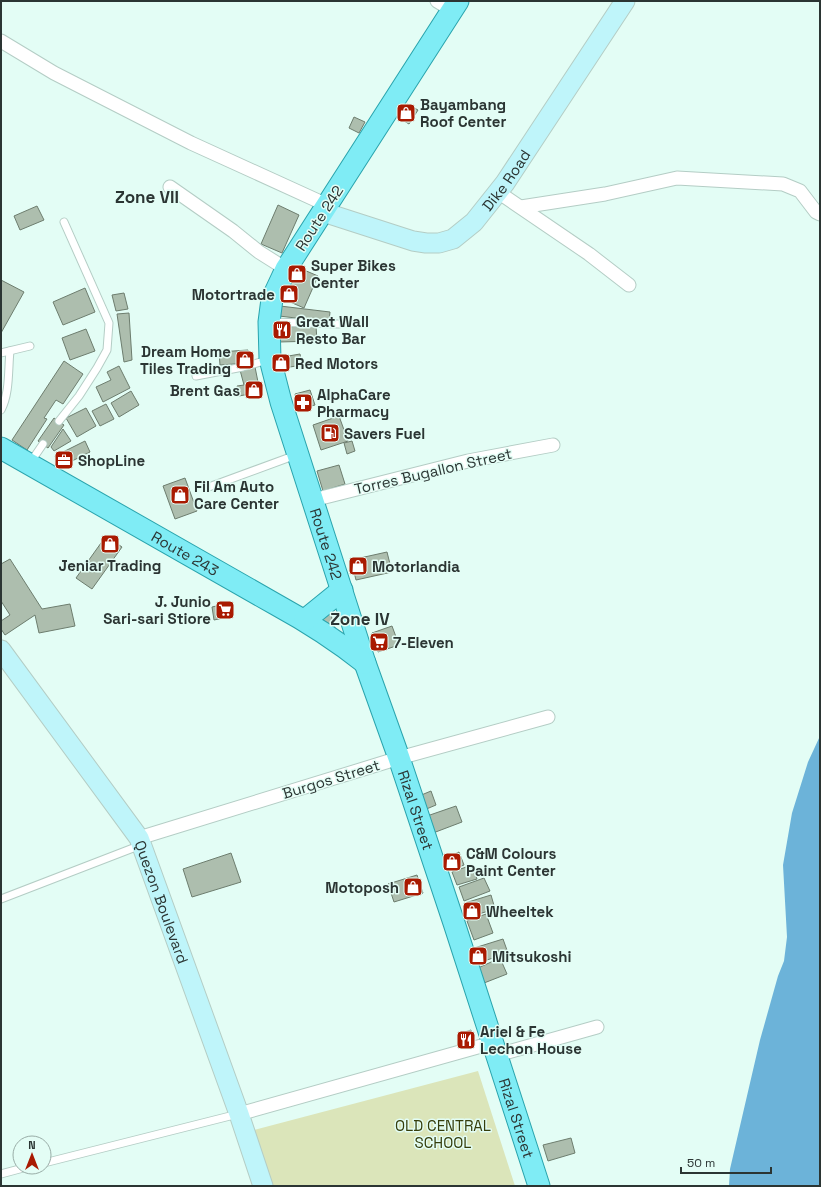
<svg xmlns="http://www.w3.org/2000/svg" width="821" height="1187" font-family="'Space Grotesk',sans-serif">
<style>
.green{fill:#dbe5ba}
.water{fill:#6cb3d9}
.building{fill:#adbeae;stroke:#6d7d6e}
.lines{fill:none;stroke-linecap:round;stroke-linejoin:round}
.lane-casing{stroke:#b4cdc5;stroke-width:9}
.street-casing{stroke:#b4cdc5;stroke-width:15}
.secondary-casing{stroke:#b4cdc5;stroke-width:21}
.primary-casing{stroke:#2aa4ad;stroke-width:23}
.lane{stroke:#fff;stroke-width:7}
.street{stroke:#fff;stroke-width:13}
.secondary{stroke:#bff5fa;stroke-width:19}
.primary{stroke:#7fecf5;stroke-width:21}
.labels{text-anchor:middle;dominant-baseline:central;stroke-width:3;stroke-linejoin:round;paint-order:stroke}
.poi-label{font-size:15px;font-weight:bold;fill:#2b3533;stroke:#e3fdf5;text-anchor:start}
.street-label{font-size:15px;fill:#2b3533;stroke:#e3fdf5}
.park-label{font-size:15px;fill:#353d0a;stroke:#e3fdf5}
.quarter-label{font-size:17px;font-weight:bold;fill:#2b3533;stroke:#e3fdf5}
</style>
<rect width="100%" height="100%" fill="#e3fdf5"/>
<!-- green -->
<polygon class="green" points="478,1071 515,1186 269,1186 250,1131"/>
<!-- water -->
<polygon class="water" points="820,736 820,1186 729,1186 730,1169 760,1040 778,976 784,961 787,937 783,865 792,813 808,762"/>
<!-- building -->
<g class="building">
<polygon points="407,104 418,110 409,124 399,118"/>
<polygon points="354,117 365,122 359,133 349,128"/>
<polygon points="278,205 299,215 282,253 261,244"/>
<polygon points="37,206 44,220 20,230 14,216"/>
<polygon points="297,267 318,276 304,308 283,299"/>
<polygon points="1,280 24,292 1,333"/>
<polygon points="85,288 95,312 63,325 53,302"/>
<polygon points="124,293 128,309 116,311 112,295"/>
<polygon points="280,306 330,312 329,322 279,316"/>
<polygon points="129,313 132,360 124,362 117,314"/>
<polygon points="316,326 317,341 279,342 279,327"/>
<polygon points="86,329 95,351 70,360 62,338"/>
<polygon points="248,350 249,363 220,365 219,352"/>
<polygon points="300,354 302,365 278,369 277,358"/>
<polygon points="64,361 83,374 63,404 56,400 44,418 47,419 27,450 12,440"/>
<polygon points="119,366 130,388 103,402 96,387 111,380 107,372"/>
<polygon points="255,367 260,392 239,396 237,386 244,385 240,370"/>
<polygon points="310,390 315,405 300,409 295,394"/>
<polygon points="131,391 139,405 119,417 111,403"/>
<polygon points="106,404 114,419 100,426 92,411"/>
<polygon points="86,408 96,426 77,437 66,418"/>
<polygon points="339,416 348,441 321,450 313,425"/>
<polygon points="54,418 64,425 48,448 38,441"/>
<polygon points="63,429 71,441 54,451 51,447"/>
<polygon points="85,441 90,452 60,467 55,456"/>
<polygon points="352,441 355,451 347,454 344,443"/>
<polygon points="339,465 345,484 323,491 317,471"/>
<polygon points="185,478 197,511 175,519 163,486"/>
<polygon points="106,536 122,547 92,589 76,578"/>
<polygon points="387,552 392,572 356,580 351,560"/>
<polygon points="10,559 42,609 70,604 75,626 39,633 35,615 5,635 1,629 1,621 10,615 1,601 1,564"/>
<polygon points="229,603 232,616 214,620 212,607"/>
<polygon points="330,612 336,631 317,624"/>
<polygon points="392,626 399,645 378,652 372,633"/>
<polygon points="431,791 436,805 424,810 419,796"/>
<polygon points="456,806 462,822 433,833 427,816"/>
<polygon points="459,852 464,865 451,870 446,858"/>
<polygon points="231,853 241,882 192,897 183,869"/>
<polygon points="472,865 477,879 457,885 452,872"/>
<polygon points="417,875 423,893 394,902 388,884"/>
<polygon points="484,878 490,891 464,901 459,887"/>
<polygon points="491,895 495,909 469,917 465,903"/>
<polygon points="486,914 493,933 474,940 467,921"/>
<polygon points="503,939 508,953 475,964 471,949"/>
<polygon points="500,958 507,974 484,983 478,968"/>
<polygon points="471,1030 474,1045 462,1048 458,1034"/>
<polygon points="571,1138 575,1153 548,1161 543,1145"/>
</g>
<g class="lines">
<defs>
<g id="lane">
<polyline points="271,322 339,324"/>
<polyline points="1,353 30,346"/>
<polyline points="196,376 243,367 268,360"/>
<path d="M 1,410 C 10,393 8,370 10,351"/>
<polyline points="59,421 79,396 97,368 107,350 109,323 64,222"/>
<polyline points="30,463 43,444"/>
<polyline points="206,488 296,455"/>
<polyline points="1,899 141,845"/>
<polyline points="44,1163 238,1114"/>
<polyline points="1,1174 27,1167"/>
</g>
<g id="street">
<polyline points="437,1 452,10"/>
<polyline points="1,41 54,73 191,143 327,205"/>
<polyline points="170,187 233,231 259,252 286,269"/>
<polyline points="498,192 589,254 629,285"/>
<polyline points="521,207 605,194 677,178 783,184 800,191 816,212 820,214"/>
<polyline points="313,500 468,461 553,445"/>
<polyline points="139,838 399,758 548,717"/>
<polyline points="497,1055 597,1027"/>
<polyline points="239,1114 492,1043"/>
</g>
<g id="secondary">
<path id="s1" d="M 323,212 L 413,241 L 426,243 L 439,243 L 453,239 L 474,222 L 505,183 L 625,1"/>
<path id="s2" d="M 1,650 L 139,838 L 239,1114 L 263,1186"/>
</g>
<g id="primary">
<path id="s3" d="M 458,1 L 286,269 L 272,299 L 269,322 L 270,359 L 281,402 L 365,663 L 399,758 L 454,923 L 539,1186"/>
<path id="s4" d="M 1,448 L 275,604 C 308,622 336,640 365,663"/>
<polyline points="305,620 342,590"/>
</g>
</defs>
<!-- lane casing -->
<use href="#lane" class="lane-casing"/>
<!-- street casing -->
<use href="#street" class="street-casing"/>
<!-- secondary casing -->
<use href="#secondary" class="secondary-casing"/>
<!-- primary casing -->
<use href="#primary" class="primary-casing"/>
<!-- lane -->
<use href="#lane" class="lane"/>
<!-- street -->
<use href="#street" class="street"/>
<!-- secondary -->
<use href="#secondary" class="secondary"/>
<!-- primary -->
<use href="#primary" class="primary"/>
</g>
<!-- icons -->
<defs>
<symbol id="shop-square" viewBox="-11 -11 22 22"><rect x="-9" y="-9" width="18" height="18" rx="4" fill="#a91a01" stroke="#e3fdf5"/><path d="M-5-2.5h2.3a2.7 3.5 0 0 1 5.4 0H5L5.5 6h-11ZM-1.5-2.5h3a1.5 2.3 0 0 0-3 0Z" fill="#fff"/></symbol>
<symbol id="restaurant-square" viewBox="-11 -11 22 22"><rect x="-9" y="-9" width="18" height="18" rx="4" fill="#a91a01" stroke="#e3fdf5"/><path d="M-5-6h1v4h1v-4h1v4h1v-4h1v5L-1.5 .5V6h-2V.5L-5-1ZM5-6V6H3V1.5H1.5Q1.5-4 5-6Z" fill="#fff"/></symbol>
<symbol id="pharmacy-square" viewBox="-11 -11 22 22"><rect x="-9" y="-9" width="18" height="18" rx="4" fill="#a91a01" stroke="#e3fdf5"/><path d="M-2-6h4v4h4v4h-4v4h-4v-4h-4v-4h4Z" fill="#fff"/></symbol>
<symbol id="fuel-square" viewBox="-11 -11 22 22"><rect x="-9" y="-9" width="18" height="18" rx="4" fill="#a91a01" stroke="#e3fdf5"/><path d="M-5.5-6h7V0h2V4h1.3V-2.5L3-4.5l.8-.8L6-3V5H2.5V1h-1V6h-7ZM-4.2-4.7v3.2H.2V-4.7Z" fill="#fff"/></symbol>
<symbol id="office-square" viewBox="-11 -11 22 22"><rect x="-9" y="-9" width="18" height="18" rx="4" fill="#a91a01" stroke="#e3fdf5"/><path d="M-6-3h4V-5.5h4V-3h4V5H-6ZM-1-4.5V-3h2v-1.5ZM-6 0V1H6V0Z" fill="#fff"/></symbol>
<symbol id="supermarket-square" viewBox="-11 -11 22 22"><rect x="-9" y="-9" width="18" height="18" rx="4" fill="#a91a01" stroke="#e3fdf5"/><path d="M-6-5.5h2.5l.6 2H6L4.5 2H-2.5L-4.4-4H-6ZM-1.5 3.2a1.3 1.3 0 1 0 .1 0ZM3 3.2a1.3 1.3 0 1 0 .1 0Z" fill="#fff"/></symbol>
</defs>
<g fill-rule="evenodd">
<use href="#shop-square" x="395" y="102" width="22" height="22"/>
<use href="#shop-square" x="286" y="263" width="22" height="22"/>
<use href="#shop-square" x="278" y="283" width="22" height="22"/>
<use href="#restaurant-square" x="271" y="319" width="22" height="22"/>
<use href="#shop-square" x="234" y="349" width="22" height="22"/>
<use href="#shop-square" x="270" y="352" width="22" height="22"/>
<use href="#shop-square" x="243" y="379" width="22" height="22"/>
<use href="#pharmacy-square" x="292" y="392" width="22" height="22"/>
<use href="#fuel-square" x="319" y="422" width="22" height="22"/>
<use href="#office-square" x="53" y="449" width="22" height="22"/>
<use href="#shop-square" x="169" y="484" width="22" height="22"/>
<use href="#shop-square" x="99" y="533" width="22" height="22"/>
<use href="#shop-square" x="347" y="555" width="22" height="22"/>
<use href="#supermarket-square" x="214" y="599" width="22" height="22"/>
<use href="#supermarket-square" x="368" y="631" width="22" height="22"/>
<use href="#shop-square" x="441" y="851" width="22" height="22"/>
<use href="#shop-square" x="402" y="876" width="22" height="22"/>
<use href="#shop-square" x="461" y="900" width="22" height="22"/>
<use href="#shop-square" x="467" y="945" width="22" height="22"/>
<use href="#restaurant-square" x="455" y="1029" width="22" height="22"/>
</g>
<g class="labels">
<!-- poi labels -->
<g class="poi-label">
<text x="420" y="104">Bayambang<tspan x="420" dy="17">Roof Center</tspan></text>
<text x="311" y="265">Super Bikes<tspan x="311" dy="17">Center</tspan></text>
<text x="275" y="294" text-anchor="end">Motortrade</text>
<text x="296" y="321">Great Wall<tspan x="296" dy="17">Resto Bar</tspan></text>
<text x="231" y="351" text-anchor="end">Dream Home<tspan x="231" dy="17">Tiles Trading</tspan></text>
<text x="295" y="363">Red Motors</text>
<text x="240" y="390" text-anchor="end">Brent Gas</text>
<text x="317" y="394">AlphaCare<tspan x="317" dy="17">Pharmacy</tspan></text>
<text x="344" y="433">Savers Fuel</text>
<text x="78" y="460">ShopLine</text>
<text x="194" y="486">Fil Am Auto<tspan x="194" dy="17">Care Center</tspan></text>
<text x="110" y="565" text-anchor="middle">Jeniar Trading</text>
<text x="372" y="566">Motorlandia</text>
<text x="211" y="601" text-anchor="end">J. Junio<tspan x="211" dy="17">Sari-sari Stiore</tspan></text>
<text x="393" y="642">7-Eleven</text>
<text x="466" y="853">C&amp;M Colours<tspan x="466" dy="17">Paint Center</tspan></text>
<text x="399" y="887" text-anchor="end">Motoposh</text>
<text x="486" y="911">Wheeltek</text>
<text x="492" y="956">Mitsukoshi</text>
<text x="480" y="1031">Ariel &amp; Fe<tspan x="480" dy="17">Lechon House</tspan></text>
</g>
<!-- street labels -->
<g class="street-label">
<text stroke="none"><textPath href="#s1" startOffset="215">Dike Road</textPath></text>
<text transform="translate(319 218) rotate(-57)">Route 242</text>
<text transform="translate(433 471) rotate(-13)">Torres Bugallon Street</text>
<text stroke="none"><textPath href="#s3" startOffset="605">Route 242</textPath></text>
<text stroke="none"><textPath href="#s4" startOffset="212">Route 243</textPath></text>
<text transform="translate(331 779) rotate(-17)">Burgos Street</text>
<text stroke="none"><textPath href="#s3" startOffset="886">Rizal Street</textPath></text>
<text stroke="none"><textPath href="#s2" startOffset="301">Quezon Boulevard</textPath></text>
<text stroke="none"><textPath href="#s3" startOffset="1210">Rizal Street</textPath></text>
</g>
<!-- park labels -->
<g class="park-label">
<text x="443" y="1125">OLD CENTRAL<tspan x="443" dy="17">SCHOOL</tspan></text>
</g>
<!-- quarter labels -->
<g class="quarter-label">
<text x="147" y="197">Zone VII</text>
<text x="360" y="619">Zone IV</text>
</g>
</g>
<!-- border -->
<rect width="821" height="1187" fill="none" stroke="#2b3533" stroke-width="4"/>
<!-- north arrow -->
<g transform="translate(32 1155)"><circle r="19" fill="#e3fdf5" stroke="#99ada7"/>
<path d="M0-3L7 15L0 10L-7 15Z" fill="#a91a01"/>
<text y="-6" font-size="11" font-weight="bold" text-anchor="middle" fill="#2b3533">N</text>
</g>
<!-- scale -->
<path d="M681 1167v6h90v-6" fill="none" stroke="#2b3533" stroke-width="2"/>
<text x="687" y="1167" font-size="12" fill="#2b3533" stroke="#e3fdf5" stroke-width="3" paint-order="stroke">50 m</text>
</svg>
